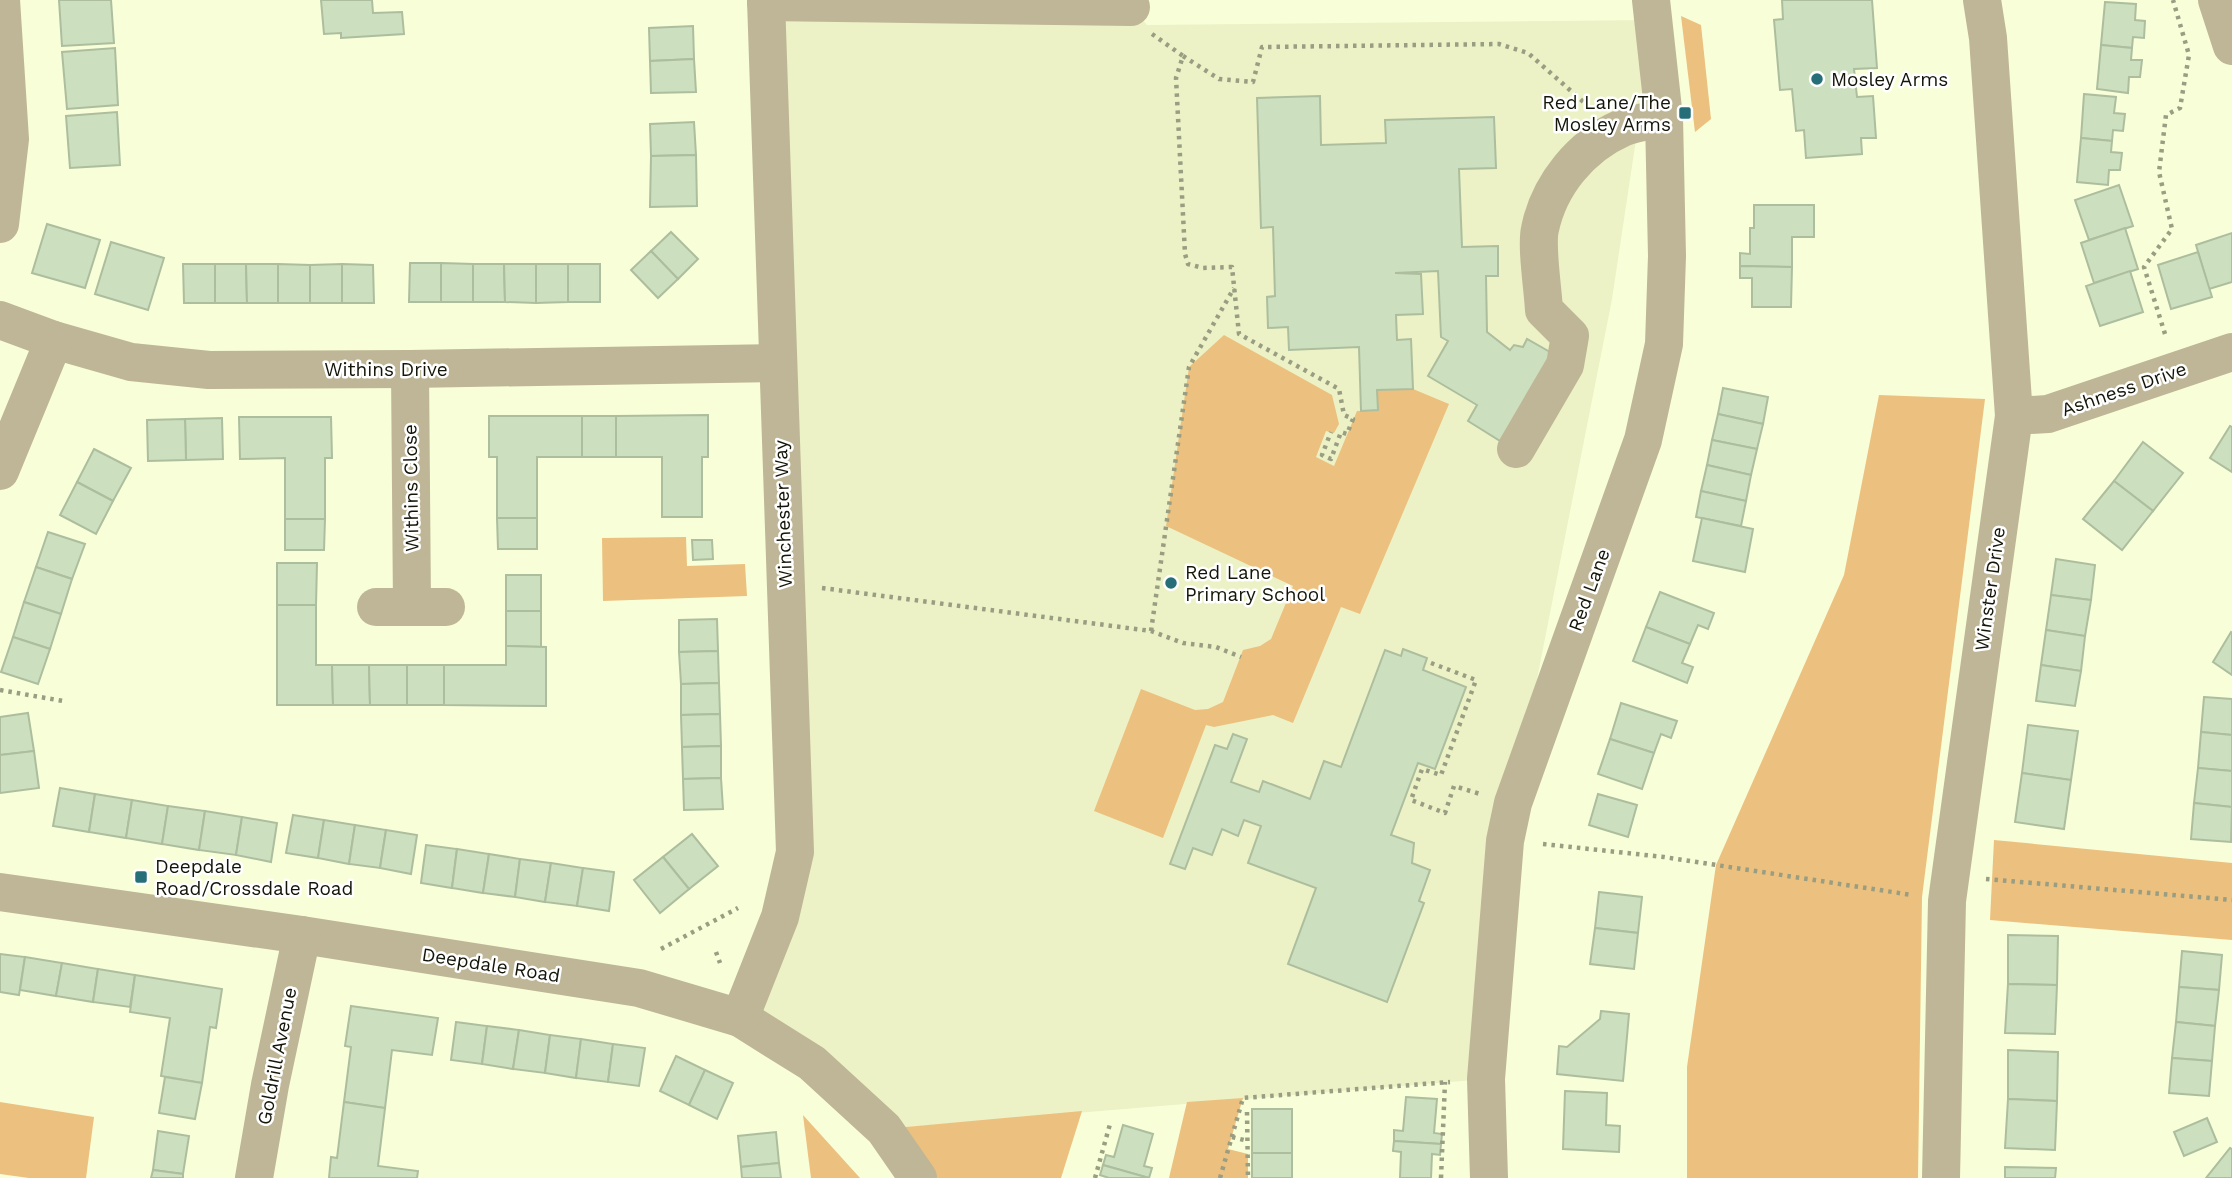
<svg xmlns="http://www.w3.org/2000/svg" width="2232" height="1178" font-family="'Work Sans',sans-serif">
<style>
.built{fill:#ecf2c5}
.green{fill:#ecc07f}
.building{fill:#ccdfbe;stroke:#acbe9e;stroke-width:2}
.lines{fill:none;stroke-linecap:round;stroke-linejoin:round}
.path{stroke:#999d82;stroke-width:4.5;stroke-dasharray:3.5 5;stroke-linecap:butt}
.minor{stroke:#beb696;stroke-width:38}
.poi-dot{fill:#266f78;stroke:#fff;stroke-width:2.5}
.labels{text-anchor:middle;dominant-baseline:central;stroke-width:5;stroke-linejoin:round;paint-order:stroke}
.poi-label{font-size:19px;fill:#131508;stroke:#fff;text-anchor:start}
.street-label{font-size:19px;fill:#131508;stroke:#fff}
</style>
<rect width="100%" height="100%" fill="#f8fed8"/>
<!-- built -->
<polygon class="built" points="766,2 1131,7 1147,25 1654,20 1612,299 1505,841 1486,1079 884,1129 740,1018 780,917"/>
<!-- green -->
<g class="green">
<polygon points="1681,16 1701,25 1711,119 1695,132"/>
<polygon points="1224,335 1332,395 1339,424 1334,433 1326,431 1316,457 1334,466 1357,411 1377,410 1377,390 1413,389 1449,404 1360,614 1341,607 1293,723 1273,715 1214,727 1206,725 1163,838 1094,811 1141,689 1195,710 1208,709 1223,702 1243,650 1260,646 1271,639 1293,586 1166,526 1189,367"/>
<polygon points="1879,395 1985,399 1922,897 1918,1178 1687,1178 1687,1067 1716,865 1844,575"/>
<polygon points="686,537 687,566 745,564 747,596 603,601 602,538"/>
<polygon points="1994,840 2232,863 2232,940 1990,920"/>
<polygon points="1243,1098 1228,1149 1248,1154 1248,1178 1169,1178 1187,1102"/>
<polygon points="0,1102 94,1117 86,1178 29,1178 0,1174"/>
<polygon points="1082,1111 1061,1178 918,1178 884,1129"/>
<polygon points="803,1115 860,1178 811,1178"/>
</g>
<!-- building -->
<g class="building">
<polygon points="59,0 111,0 114,43 62,46"/>
<polygon points="321,0 372,0 373,13 402,12 404,34 341,38 341,33 324,34"/>
<polygon points="1782,0 1872,0 1877,68 1854,69 1857,97 1873,96 1876,138 1861,138 1862,154 1806,158 1804,130 1796,131 1792,89 1780,90 1774,20 1783,19"/>
<polygon points="2105,2 2136,4 2135,20 2145,21 2144,38 2133,37 2132,48 2101,45"/>
<polygon points="693,26 694,59 650,61 649,28"/>
<polygon points="2101,45 2132,48 2131,60 2142,60 2140,77 2129,77 2128,93 2097,89"/>
<polygon points="115,48 118,105 67,109 62,52"/>
<polygon points="694,59 696,92 651,93 650,61"/>
<polygon points="2084,94 2116,97 2114,113 2125,114 2123,131 2113,130 2112,141 2081,138"/>
<polygon points="1320,96 1321,145 1386,143 1385,120 1494,117 1496,168 1459,169 1462,247 1498,246 1498,276 1486,276 1487,332 1510,350 1514,345 1523,347 1527,339 1557,356 1505,444 1468,421 1477,405 1428,376 1448,341 1441,337 1438,271 1395,273 1421,274 1423,314 1396,315 1397,340 1411,339 1413,389 1377,390 1378,410 1361,411 1359,347 1289,350 1288,327 1268,328 1267,297 1275,296 1273,227 1261,228 1257,98"/>
<polygon points="117,112 120,165 70,168 66,116"/>
<polygon points="694,122 696,155 651,156 650,124"/>
<polygon points="2081,138 2112,141 2111,152 2122,153 2120,170 2109,170 2108,185 2077,182"/>
<polygon points="696,155 697,206 650,207 651,156"/>
<polygon points="2119,185 2133,226 2089,240 2075,200"/>
<polygon points="1754,205 1814,205 1814,237 1792,237 1792,267 1740,266 1740,253 1750,254 1750,228 1754,228"/>
<polygon points="47,224 100,240 85,288 32,273"/>
<polygon points="2125,228 2138,269 2094,283 2081,243"/>
<polygon points="671,232 698,259 678,279 651,251"/>
<polygon points="2232,233 2232,282 2209,289 2196,245"/>
<polygon points="111,242 164,258 148,310 95,294"/>
<polygon points="651,251 678,279 658,298 631,270"/>
<polygon points="2198,252 2212,297 2171,309 2158,265"/>
<polygon points="410,263 441,263 441,302 409,302"/>
<polygon points="441,263 473,264 473,302 441,302"/>
<polygon points="183,264 215,264 215,303 184,303"/>
<polygon points="215,264 246,264 247,303 215,303"/>
<polygon points="246,264 278,264 278,303 247,303"/>
<polygon points="278,264 310,265 310,303 278,303"/>
<polygon points="342,264 373,265 374,303 342,303"/>
<polygon points="342,264 342,303 310,303 310,265"/>
<polygon points="473,264 504,264 505,302 473,302"/>
<polygon points="504,264 536,264 536,303 505,302"/>
<polygon points="536,264 568,264 568,302 536,303"/>
<rect x="568" y="264" width="32" height="38"/>
<polygon points="1740,266 1792,267 1791,307 1752,307 1752,278 1740,278"/>
<polygon points="2130,271 2143,312 2100,326 2086,286"/>
<polygon points="1723,388 1768,397 1763,424 1718,414"/>
<polygon points="1718,414 1763,424 1757,449 1712,440"/>
<polygon points="708,415 708,457 702,457 702,517 662,517 662,457 616,457 616,416"/>
<polygon points="489,416 582,416 582,457 537,457 537,518 497,518 497,457 489,457"/>
<rect x="582" y="416" width="34" height="41"/>
<polygon points="239,417 331,417 332,458 325,458 325,519 285,519 285,458 240,459"/>
<polygon points="222,418 223,459 186,460 185,419"/>
<polygon points="185,419 186,460 148,461 147,420"/>
<polygon points="2230,426 2232,427 2232,472 2210,458"/>
<polygon points="1712,440 1757,449 1751,475 1707,465"/>
<polygon points="2143,442 2183,473 2153,511 2114,481"/>
<polygon points="94,449 131,468 113,501 77,482"/>
<polygon points="1707,465 1751,475 1746,501 1701,491"/>
<polygon points="2114,481 2153,511 2122,550 2083,519"/>
<polygon points="77,482 113,501 96,534 60,515"/>
<polygon points="1701,491 1746,501 1741,526 1696,517"/>
<polygon points="497,518 537,518 537,549 498,549"/>
<polygon points="1702,518 1753,529 1745,572 1693,561"/>
<polygon points="285,519 325,519 324,550 285,550"/>
<polygon points="48,532 85,544 72,579 36,567"/>
<polygon points="692,540 712,540 713,559 693,560"/>
<polygon points="2056,559 2095,565 2091,600 2051,595"/>
<polygon points="277,563 317,563 316,605 277,605"/>
<polygon points="36,567 72,579 61,614 24,602"/>
<rect x="506" y="575" width="35" height="36"/>
<polygon points="1660,592 1714,613 1708,629 1698,625 1690,644 1646,627"/>
<polygon points="2051,595 2091,600 2085,636 2046,630"/>
<polygon points="24,602 61,614 50,649 13,637"/>
<polygon points="277,605 316,605 316,665 332,665 333,705 277,705"/>
<polygon points="506,611 541,611 541,647 506,646"/>
<polygon points="717,619 718,651 679,652 679,620"/>
<polygon points="1646,627 1690,644 1682,663 1693,667 1687,683 1633,661"/>
<polygon points="2046,630 2085,636 2081,671 2041,665"/>
<polygon points="2231,632 2232,633 2232,675 2213,662"/>
<polygon points="13,637 50,649 38,684 1,672"/>
<polygon points="506,646 546,647 546,706 444,705 444,665 506,665"/>
<polygon points="1403,649 1427,658 1423,670 1466,687 1435,769 1418,763 1391,835 1414,843 1412,863 1430,870 1419,901 1424,903 1387,1002 1288,964 1316,888 1248,863 1261,826 1244,820 1238,836 1222,829 1212,855 1193,848 1185,869 1170,864 1215,745 1227,749 1233,734 1247,739 1231,782 1259,792 1263,781 1310,799 1324,761 1341,767 1385,650 1401,656"/>
<polygon points="718,651 719,683 681,684 679,652"/>
<polygon points="332,665 369,665 370,705 333,705"/>
<polygon points="369,665 407,665 407,705 370,705"/>
<rect x="407" y="665" width="37" height="40"/>
<polygon points="2041,665 2081,671 2075,706 2036,701"/>
<polygon points="719,683 720,714 681,715 681,684"/>
<polygon points="2204,697 2232,699 2232,735 2201,732"/>
<polygon points="1621,703 1677,721 1671,738 1661,734 1654,753 1610,739"/>
<polygon points="28,713 34,751 0,755 0,717"/>
<polygon points="720,714 721,746 682,747 681,715"/>
<polygon points="2028,725 2078,731 2071,780 2022,773"/>
<polygon points="2201,732 2232,735 2232,771 2198,768"/>
<polygon points="1610,739 1654,753 1642,789 1598,774"/>
<polygon points="721,746 721,778 683,779 682,747"/>
<polygon points="34,751 39,788 0,793 0,755"/>
<polygon points="2198,768 2232,771 2232,807 2194,803"/>
<polygon points="2022,773 2071,780 2064,829 2015,822"/>
<polygon points="721,778 723,809 684,810 683,779"/>
<polygon points="60,788 95,794 89,832 53,826"/>
<polygon points="95,794 132,800 126,838 89,832"/>
<polygon points="1598,794 1637,805 1628,837 1589,825"/>
<polygon points="132,800 168,806 162,844 126,838"/>
<polygon points="2194,803 2232,807 2231,842 2191,839"/>
<polygon points="168,806 205,811 199,850 162,844"/>
<polygon points="205,811 242,817 236,855 199,850"/>
<polygon points="293,815 324,820 318,858 286,853"/>
<polygon points="242,817 277,823 271,862 236,855"/>
<polygon points="324,820 355,825 349,864 318,858"/>
<polygon points="355,825 386,830 380,868 349,864"/>
<polygon points="386,830 417,835 411,874 380,868"/>
<polygon points="692,834 718,866 689,889 663,857"/>
<polygon points="426,845 457,849 452,888 421,883"/>
<polygon points="457,849 489,854 483,893 452,888"/>
<polygon points="489,854 520,859 515,897 483,893"/>
<polygon points="663,857 689,889 660,913 634,880"/>
<polygon points="520,859 551,863 545,902 515,897"/>
<polygon points="551,863 583,868 577,906 545,902"/>
<polygon points="583,868 614,872 609,911 577,906"/>
<polygon points="1599,892 1642,897 1638,933 1595,928"/>
<polygon points="1595,928 1638,933 1634,969 1590,964"/>
<polygon points="2008,935 2058,936 2057,985 2008,984"/>
<polygon points="2182,951 2222,955 2219,990 2179,987"/>
<polygon points="0,954 25,957 19,995 0,992"/>
<polygon points="25,957 62,963 56,996 20,990"/>
<polygon points="62,963 98,969 93,1002 56,996"/>
<polygon points="98,969 135,975 130,1007 93,1002"/>
<polygon points="135,975 222,989 216,1028 210,1027 202,1083 161,1076 170,1018 130,1012"/>
<polygon points="2008,984 2057,985 2055,1034 2005,1033"/>
<polygon points="2179,987 2219,990 2215,1026 2176,1022"/>
<polygon points="351,1006 438,1018 432,1055 392,1050 385,1108 344,1102 351,1047 345,1046"/>
<polygon points="1601,1011 1629,1014 1623,1081 1557,1074 1559,1046 1567,1047 1600,1019"/>
<polygon points="456,1022 487,1026 482,1064 451,1060"/>
<polygon points="2176,1022 2215,1026 2212,1061 2172,1058"/>
<polygon points="487,1026 519,1030 513,1069 482,1064"/>
<polygon points="519,1030 550,1035 545,1073 513,1069"/>
<polygon points="550,1035 581,1039 576,1078 545,1073"/>
<polygon points="581,1039 613,1044 608,1082 576,1078"/>
<polygon points="613,1044 645,1048 639,1086 608,1082"/>
<polygon points="2008,1050 2058,1052 2057,1101 2008,1099"/>
<polygon points="676,1056 705,1070 689,1105 660,1091"/>
<polygon points="2172,1058 2212,1061 2209,1096 2169,1093"/>
<polygon points="705,1070 733,1083 717,1119 689,1105"/>
<polygon points="165,1077 202,1083 195,1119 159,1113"/>
<polygon points="1565,1091 1607,1093 1606,1125 1620,1126 1619,1152 1563,1149"/>
<polygon points="1406,1097 1437,1099 1434,1133 1442,1134 1441,1144 1394,1141 1394,1130 1403,1131"/>
<polygon points="2008,1099 2057,1101 2055,1150 2005,1148"/>
<polygon points="344,1102 385,1108 378,1166 418,1171 417,1178 329,1178 331,1157 337,1158"/>
<rect x="1252" y="1109" width="40" height="44"/>
<polygon points="2207,1118 2217,1142 2184,1156 2174,1132"/>
<polygon points="1123,1125 1153,1134 1144,1166 1152,1168 1149,1178 1103,1165 1106,1155 1114,1157"/>
<polygon points="158,1131 189,1136 183,1174 153,1170"/>
<polygon points="776,1132 779,1163 741,1167 738,1136"/>
<polygon points="1394,1141 1441,1144 1440,1155 1432,1154 1431,1178 1400,1178 1401,1152 1393,1151"/>
<polygon points="2230,1148 2232,1149 2232,1178 2206,1178"/>
<rect x="1252" y="1153" width="40" height="25"/>
<polygon points="779,1163 781,1178 742,1178 741,1167"/>
<polygon points="1103,1165 1149,1178 1109,1178 1100,1175"/>
<polygon points="2005,1167 2056,1168 2055,1178 2005,1178"/>
<polygon points="153,1170 183,1174 183,1178 151,1178"/>
</g>
<g class="lines">
<!-- path -->
<g class="path">
<polyline points="1152,34 1183,56 1176,78 1185,254 1188,264 1203,268 1232,267 1239,334 1339,389 1344,415 1353,419 1347,434 1341,432 1331,459 1322,455 1331,432"/>
<polyline points="1183,56 1219,79 1253,82 1262,47 1499,44 1528,53 1588,106"/>
<polyline points="2165,334 2144,267 2172,229 2159,172 2166,115 2180,108 2189,55 2173,0"/>
<polyline points="822,588 1151,631 1183,643 1216,647 1241,657"/>
<polyline points="1151,631 1189,367 1234,288"/>
<polyline points="1431,663 1476,680 1441,775 1422,769 1411,800 1445,813 1454,786 1480,794"/>
<polyline points="0,690 63,701"/>
<polyline points="1543,844 1664,857 1912,895"/>
<polyline points="1986,879 2232,900"/>
<polyline points="661,949 738,908"/>
<polyline points="716,952 720,963"/>
<polyline points="1247,1112 1248,1178"/>
<polyline points="1232,1137 1248,1141"/>
<polyline points="1095,1178 1110,1124"/>
<polyline points="1220,1178 1243,1098 1450,1082"/>
<polyline points="1441,1178 1445,1082"/>
</g>
<!-- minor -->
<g class="minor">
<polyline points="2217,0 2232,46"/>
<polyline points="766,2 1131,7"/>
<polyline points="0,224 10,139 1,0"/>
<polyline points="0,320 54,340 131,362 209,370 410,369 778,363"/>
<polyline points="410,369 412,607"/>
<polyline points="2014,416 2048,414 2232,352"/>
<path d="M 1516,449 L 1565,365 L 1570,336 L 1544,310 C 1543,290 1536,246 1540,229 C 1549,185 1581,146 1622,128 C 1635,123 1650,121 1664,118"/>
<polyline points="0,471 54,340"/>
<polyline points="376,607 446,607"/>
<polyline points="0,892 302,935 639,988 740,1018 812,1063 884,1129 918,1178"/>
<polyline points="740,1018 780,917 795,852 766,0"/>
<polyline points="254,1178 270,1085 302,935"/>
<polyline points="1489,1178 1486,1079 1505,841 1513,803 1643,440 1664,344 1667,256 1664,118 1651,0"/>
<polyline points="1941,1178 1947,901 2014,416 1988,38 1982,0"/>
</g>
</g>
<!-- markers -->
<g class="poi-dot">
<circle cx="1817" cy="79" r="7"/>
<rect x="1678" y="106" width="14" height="14" rx="3.5"/>
<circle cx="1171" cy="583" r="7"/>
<rect x="134" y="870" width="14" height="14" rx="3.5"/>
</g>
<g class="labels">
<!-- poi labels -->
<g class="poi-label">
<text x="1831" y="79">Mosley Arms</text>
<text x="1671" y="102" text-anchor="end">Red Lane/The<tspan x="1671" dy="22">Mosley Arms</tspan></text>
<text x="1185" y="572">Red Lane<tspan x="1185" dy="22">Primary School</tspan></text>
<text x="155" y="866">Deepdale<tspan x="155" dy="22">Road/Crossdale Road</tspan></text>
</g>
<!-- street labels -->
<g class="street-label">
<text x="386" y="369">Withins Drive</text>
<text transform="translate(2124 389) rotate(-19)">Ashness Drive</text>
<text transform="translate(411 488) rotate(-91)">Withins Close</text>
<text transform="translate(783 514) rotate(-92)">Winchester Way</text>
<text transform="translate(1990 589) rotate(-82)">Winster Drive</text>
<text transform="translate(1589 590) rotate(-70)">Red Lane</text>
<text transform="translate(491 965) rotate(9)">Deepdale Road</text>
<text transform="translate(277 1056) rotate(-79)">Goldrill Avenue</text>
</g>
</g>
</svg>
